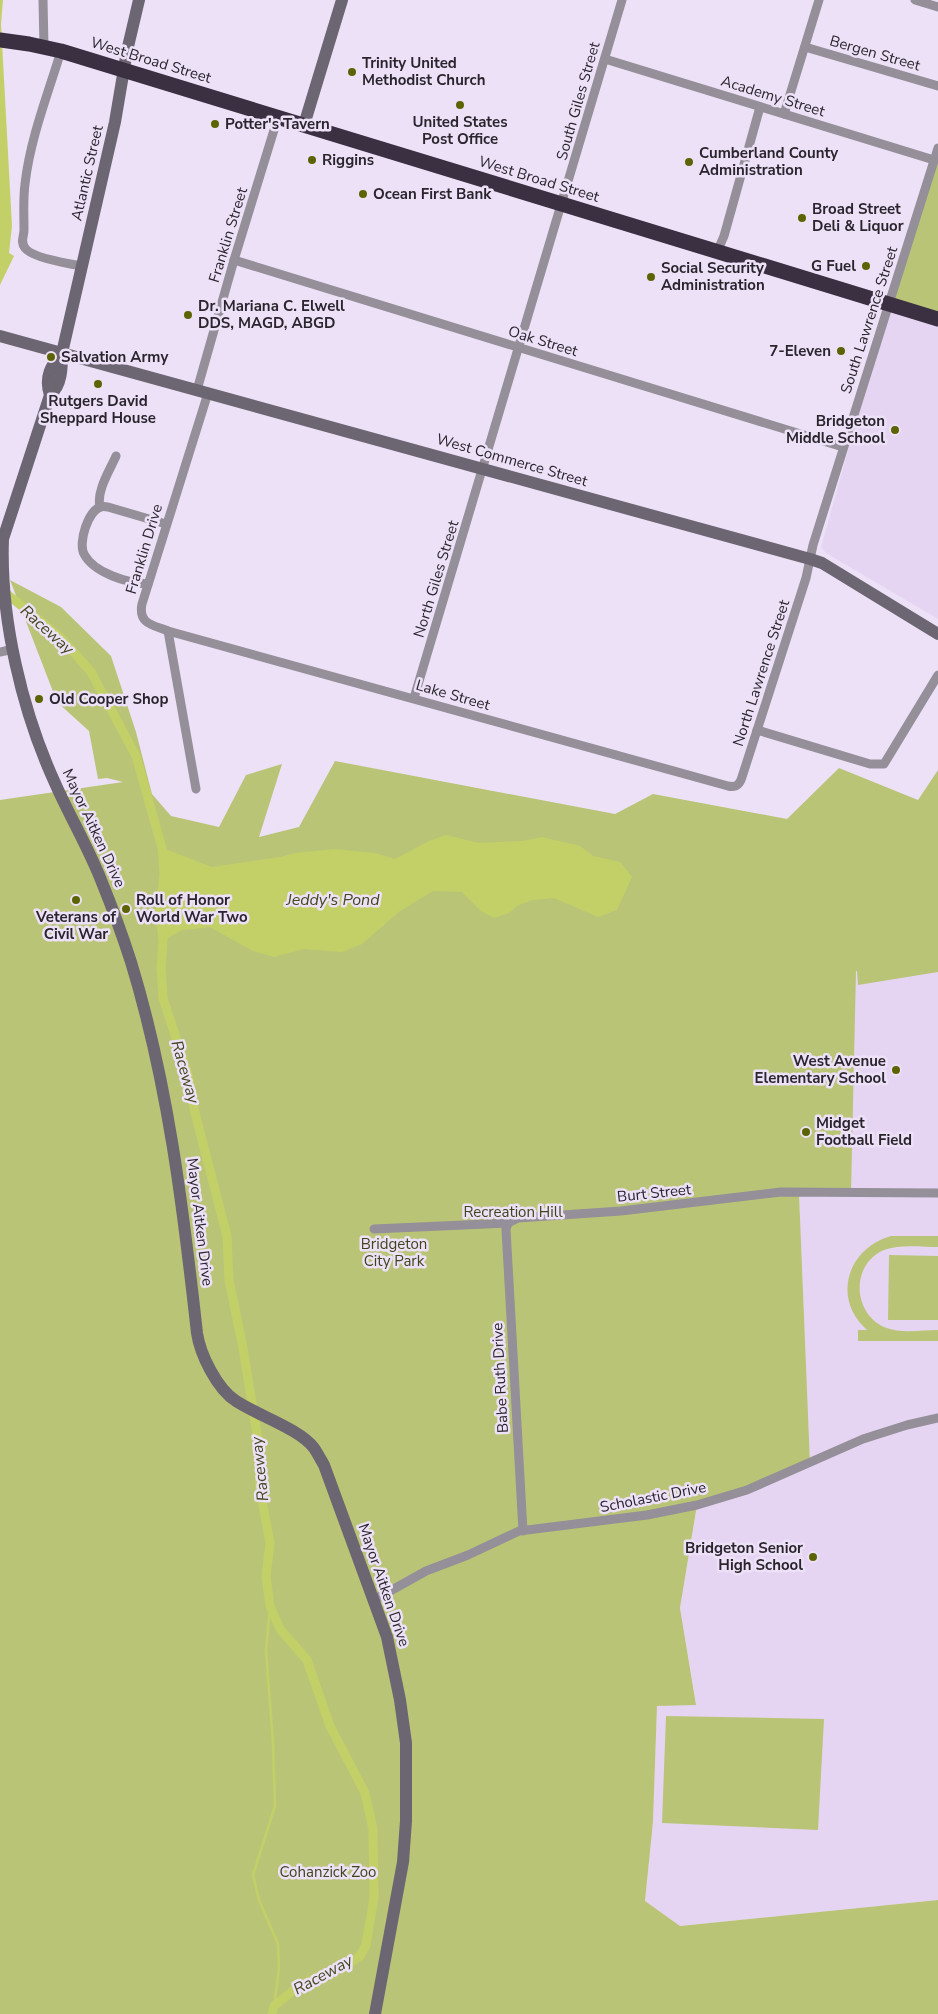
<svg xmlns="http://www.w3.org/2000/svg" width="938" height="2014" font-family="'Nunito Sans',sans-serif">
<style>
.built{fill:#e5d5f3}
.green{fill:#bac477}
.water{fill:#c3d068}
.lines{fill:none;stroke-linecap:round;stroke-linejoin:round}
.stream{stroke:#c3d068;stroke-width:2.5}
.canal{stroke:#c3d068;stroke-width:9}
.street{stroke:#948f98;stroke-width:9}
.secondary{stroke:#6c6572;stroke-width:12}
.highway{stroke:#3a3041;stroke-width:15}
.poi-dot{fill:#5c6401;stroke:#ede1f8;stroke-width:2}
.labels{text-anchor:middle;dominant-baseline:central;stroke-width:5;stroke-linejoin:round;paint-order:stroke}
.street-label{font-size:15px;fill:#2a252d;stroke:#ede1f8}
.poi-label{font-size:15px;font-weight:bold;fill:#2a252d;stroke:#ede1f8;text-anchor:start}
.park-label{font-size:15px;fill:#40441a;stroke:#ede1f8}
.water-label{font-size:16px;font-style:italic;fill:#42471c;stroke:#ede1f8}
</style>
<rect width="100%" height="100%" fill="#ede1f8"/>
<!-- built -->
<g class="built">
<polygon points="889,305 938,320 938,619 826,553 821,547"/>
<polygon points="938,942 938,1900 680,1926 645,1902 653,1822 657,1706 696,1704 680,1608 697,1505 810,1463 799,1193 856,947"/>
</g>
<!-- green -->
<g class="green">
<polygon points="938,148 938,319 889,305"/>
<polygon points="10,580 61,607 111,656 136,732 152,794 171,816 219,827 246,775 282,764 259,837 299,827 335,761 615,814 653,794 787,819 839,768 918,800 938,770 938,972 858,985 857,971 856,971 851,1193 799,1193 810,1463 697,1505 680,1608 696,1705 657,1706 653,1822 645,1901 680,1926 938,1900 938,2014 0,2014 0,800 123,782 107,778 98,779 89,731 57,702"/>
<path d="M 891,1236 L 938,1236 L 938,1247 C 921,1247 900,1244 884,1250 C 851,1264 852,1312 884,1327 C 900,1334 921,1330 938,1330 L 938,1341 L 858,1341 L 858,1330 L 867,1330 C 831,1298 848,1248 891,1236 Z"/>
<polygon points="889,1255 938,1256 938,1320 888,1320"/>
<polygon points="666,1716 824,1719 818,1830 662,1823"/>
</g>
<!-- water -->
<g class="water">
<polygon points="0,0 3,0 1,24 12,226 9,253 14,256 0,285"/>
<polygon points="446,835 479,843 522,841 542,837 580,846 593,856 620,862 632,877 617,910 598,917 554,898 532,900 517,906 509,913 494,918 481,911 462,892 433,891 400,911 362,944 342,952 304,949 274,957 253,951 210,927 182,930 163,941 160,910 164,874 162,848 212,867 280,857 295,853 334,849 375,853 395,859 429,841"/>
</g>
<g class="lines">
<!-- stream -->
<polyline class="stream" points="270,1606 266,1650 273,1744 275,1806 253,1875 259,1900 278,1944 279,1969 274,2006"/>
<!-- canal -->
<polyline class="canal" points="2,590 61,638 91,672 136,756 162,848 164,874 160,910 163,941 161,968 163,998 188,1075 195,1113 227,1236 229,1280 243,1348 258,1440 260,1490 270,1543 266,1576 270,1606 280,1629 307,1660 330,1726 365,1793 373,1829 374,1898 366,1945 360,1956 351,1962 300,1985 274,2006 272,2014"/>
<!-- street -->
<g class="street">
<polyline points="43,0 44,46"/>
<polyline points="915,0 938,7"/>
<polyline points="805,47 938,86"/>
<path d="M 61,51 C 48,94 30,139 25,184 C 23,199 24,214 24,230 C 24,236 20,242 25,248 C 32,258 70,264 82,266"/>
<polyline points="605,59 934,160"/>
<polyline points="784,114 819,0"/>
<polyline points="717,252 724,236 760,107"/>
<polyline points="234,260 843,447"/>
<polyline points="197,390 234,260 278,117"/>
<path d="M 208,393 L 142,604 C 138,624 153,625 168,631 L 728,786 C 737,788 740,784 742,777 L 806,578 L 813,545 L 938,148"/>
<path d="M 100,507 C 96,491 110,470 116,456"/>
<path d="M 148,584 C 127,583 94,573 84,554 C 78,543 88,510 101,507 C 103,506 106,507 108,507 L 166,524"/>
<polyline points="168,631 196,789"/>
<polyline points="0,652 9,650"/>
<polyline points="414,698 622,0"/>
<polyline points="757,730 870,764 884,764 938,675"/>
<polyline points="508,1223 506,1229 523,1531"/>
<polyline points="374,1229 508,1223 518,1218 621,1211 781,1192 938,1193"/>
<polyline points="374,1600 426,1571 468,1555 519,1531 647,1515 697,1505 747,1490 863,1439 907,1425 938,1418"/>
</g>
<!-- secondary -->
<g class="secondary">
<path d="M 139,0 L 127,51 L 115,122 L 62,353 C 62,367 62,386 50,395 L 3,539 C 0,618 22,711 55,783 C 69,815 88,847 101,880 C 112,907 122,934 131,962 C 168,1083 183,1207 197,1333 C 200,1354 217,1389 236,1401 C 257,1415 300,1429 314,1448 C 318,1454 321,1460 324,1465 L 387,1637 L 400,1700 L 406,1743 L 406,1821 L 403,1862 L 375,2014"/>
<polyline points="304,125 342,0"/>
<polyline points="0,336 810,559 822,563 938,634"/>
<path d="M 50,395 C 44,377 51,365 62,353"/>
</g>
<!-- highway -->
<polyline class="highway" points="0,40 29,44 61,51 938,319"/>
</g>
<!-- markers -->
<g class="poi-dot">
<circle cx="352" cy="72" r="5"/>
<circle cx="460" cy="105" r="5"/>
<circle cx="215" cy="124" r="5"/>
<circle cx="312" cy="160" r="5"/>
<circle cx="689" cy="162" r="5"/>
<circle cx="363" cy="194" r="5"/>
<circle cx="802" cy="218" r="5"/>
<circle cx="866" cy="266" r="5"/>
<circle cx="651" cy="277" r="5"/>
<circle cx="188" cy="315" r="5"/>
<circle cx="841" cy="351" r="5"/>
<circle cx="51" cy="357" r="5"/>
<circle cx="98" cy="384" r="5"/>
<circle cx="895" cy="430" r="5"/>
<circle cx="39" cy="699" r="5"/>
<circle cx="76" cy="900" r="5"/>
<circle cx="126" cy="909" r="5"/>
<circle cx="896" cy="1070" r="5"/>
<circle cx="806" cy="1132" r="5"/>
<circle cx="813" cy="1557" r="5"/>
</g>
<g class="labels">
<!-- street labels -->
<g class="street-label">
<text transform="translate(875 53) rotate(16)">Bergen Street</text>
<text transform="translate(151 60) rotate(17)">West Broad Street</text>
<text transform="translate(773 96) rotate(17)">Academy Street</text>
<text transform="translate(578 101) rotate(-74)">South Giles Street</text>
<text transform="translate(87 173) rotate(-77)">Atlantic Street</text>
<text transform="translate(539 179) rotate(17)">West Broad Street</text>
<text transform="translate(228 235) rotate(-73)">Franklin Street</text>
<text transform="translate(869 320) rotate(-72)">South Lawrence Street</text>
<text transform="translate(543 341) rotate(17)">Oak Street</text>
<text transform="translate(512 460) rotate(16)">West Commerce Street</text>
<text transform="translate(144 549) rotate(-73)">Franklin Drive</text>
<text transform="translate(436 579) rotate(-73)">North Giles Street</text>
<text transform="translate(761 673) rotate(-72)">North Lawrence Street</text>
<text transform="translate(453 695) rotate(16)">Lake Street</text>
<text transform="translate(94 828) rotate(65)">Mayor Aitken Drive</text>
<text transform="translate(654 1193) rotate(-6)">Burt Street</text>
<text transform="translate(200 1222) rotate(83)">Mayor Aitken Drive</text>
<text transform="translate(500 1378) rotate(-93)">Babe Ruth Drive</text>
<text transform="translate(653 1497) rotate(-11)">Scholastic Drive</text>
<text transform="translate(384 1585) rotate(71)">Mayor Aitken Drive</text>
</g>
<!-- poi labels -->
<g class="poi-label">
<text x="362" y="63">Trinity United<tspan x="362" dy="17">Methodist Church</tspan></text>
<text x="460" y="122" text-anchor="middle">United States<tspan x="460" dy="17">Post Office</tspan></text>
<text x="225" y="124">Potter's Tavern</text>
<text x="699" y="153">Cumberland County<tspan x="699" dy="17">Administration</tspan></text>
<text x="322" y="160">Riggins</text>
<text x="373" y="194">Ocean First Bank</text>
<text x="812" y="209">Broad Street<tspan x="812" dy="17">Deli &amp; Liquor</tspan></text>
<text x="856" y="266" text-anchor="end">G Fuel</text>
<text x="661" y="268">Social Security<tspan x="661" dy="17">Administration</tspan></text>
<text x="198" y="306">Dr. Mariana C. Elwell<tspan x="198" dy="17">DDS, MAGD, ABGD</tspan></text>
<text x="831" y="351" text-anchor="end">7-Eleven</text>
<text x="61" y="357">Salvation Army</text>
<text x="98" y="401" text-anchor="middle">Rutgers David<tspan x="98" dy="17">Sheppard House</tspan></text>
<text x="885" y="421" text-anchor="end">Bridgeton<tspan x="885" dy="17">Middle School</tspan></text>
<text x="49" y="699">Old Cooper Shop</text>
<text x="136" y="900">Roll of Honor<tspan x="136" dy="17">World War Two</tspan></text>
<text x="76" y="917" text-anchor="middle">Veterans of<tspan x="76" dy="17">Civil War</tspan></text>
<text x="886" y="1061" text-anchor="end">West Avenue<tspan x="886" dy="17">Elementary School</tspan></text>
<text x="816" y="1123">Midget<tspan x="816" dy="17">Football Field</tspan></text>
<text x="803" y="1548" text-anchor="end">Bridgeton Senior<tspan x="803" dy="17">High School</tspan></text>
</g>
<!-- park labels -->
<g class="park-label">
<text x="513" y="1212">Recreation Hill</text>
<text x="394" y="1244">Bridgeton<tspan x="394" dy="17">City Park</tspan></text>
<text x="328" y="1872">Cohanzick Zoo</text>
</g>
<!-- water labels -->
<g class="water-label">
<text transform="translate(47 630) rotate(42)">Raceway</text>
<text x="333" y="900">Jeddy's Pond</text>
<text transform="translate(185 1072) rotate(74)">Raceway</text>
<text transform="translate(260 1469) rotate(-96)">Raceway</text>
<text transform="translate(323 1975) rotate(-29)">Raceway</text>
</g>
</g>
</svg>
